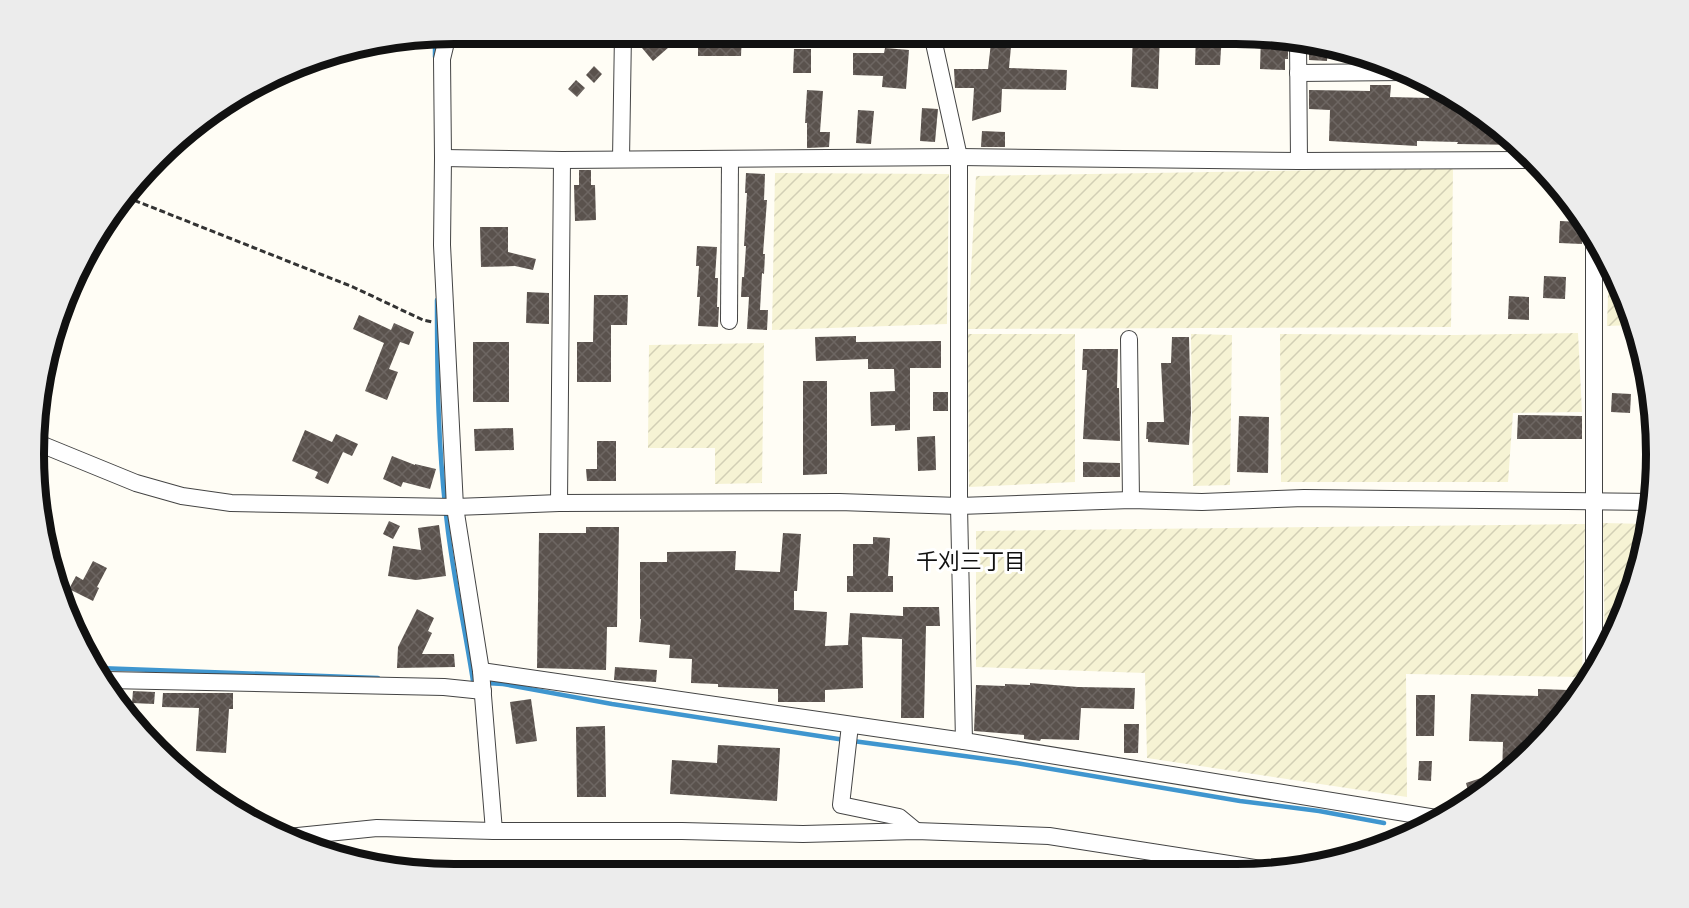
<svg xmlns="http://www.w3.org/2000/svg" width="1689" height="908" font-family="Merriweather,'Noto Sans JP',serif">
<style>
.farmland{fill:url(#farmland-furrows)}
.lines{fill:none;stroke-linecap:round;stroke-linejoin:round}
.stream{stroke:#3f96cf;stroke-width:4.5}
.building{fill:url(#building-cross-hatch)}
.minor-casing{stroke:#444;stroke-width:18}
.path{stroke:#333;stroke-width:3;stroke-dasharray:6 3;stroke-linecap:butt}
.minor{stroke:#fff;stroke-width:16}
.labels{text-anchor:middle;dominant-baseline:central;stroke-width:6;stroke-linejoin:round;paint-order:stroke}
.neighbourhood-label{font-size:22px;fill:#111;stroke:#fff}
.rim{fill:none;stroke:#111;stroke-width:8}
</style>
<defs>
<pattern id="farmland-furrows" width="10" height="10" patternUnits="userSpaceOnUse" patternTransform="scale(1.5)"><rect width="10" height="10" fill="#f6f3d4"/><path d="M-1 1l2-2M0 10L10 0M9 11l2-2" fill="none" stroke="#d2cfb5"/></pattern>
<pattern id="building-cross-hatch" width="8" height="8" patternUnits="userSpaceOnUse" patternTransform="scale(1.5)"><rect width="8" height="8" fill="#5a524d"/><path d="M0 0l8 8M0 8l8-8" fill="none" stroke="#6d6662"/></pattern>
</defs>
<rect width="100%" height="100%" fill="#fffdf5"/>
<!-- farmland -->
<g class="farmland">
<polygon points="1453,168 1451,327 968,329 976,176"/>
<polygon points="775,173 949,174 947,324 772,330"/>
<polygon points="1609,262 1612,268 1634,325 1607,326"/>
<polygon points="1578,333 1582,412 1513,413 1508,482 1281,482 1280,334 1455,335"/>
<polygon points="968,334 1075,334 1075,482 969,487"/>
<polygon points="1191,334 1232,335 1230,485 1193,486"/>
<polygon points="764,343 762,483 715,484 715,448 648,448 649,345"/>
<polygon points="1603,523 1649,524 1634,589 1605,653"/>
<polygon points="1585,524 1582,677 1406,674 1407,797 1147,758 1145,673 976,667 976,531"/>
</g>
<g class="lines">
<!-- stream -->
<g class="stream">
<polyline points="435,36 435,57"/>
<path d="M 437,300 C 437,375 438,449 447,523 C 453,576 465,629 473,681"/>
<polyline points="98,668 378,678"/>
<polyline points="486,683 503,684 612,704 845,740"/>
<polyline points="853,741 1016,763 1240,801 1319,811 1384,823"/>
</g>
</g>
<!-- building -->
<g class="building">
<polygon points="698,33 742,33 741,56 698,56"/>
<polygon points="657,34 669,47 653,61 642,48"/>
<polygon points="992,34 1012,36 1009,68 1067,70 1066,90 1002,89 1001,112 972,121 974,88 955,88 954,69 988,69"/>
<polygon points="1133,34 1160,34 1158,89 1131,87"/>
<polygon points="1196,34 1222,34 1220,65 1195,65"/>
<polygon points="1261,35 1288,38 1288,59 1285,59 1285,70 1260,69"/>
<polygon points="1309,42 1328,45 1327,61 1309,60"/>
<polygon points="885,48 909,50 906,89 882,87 883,76 853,75 853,53 884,53"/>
<polygon points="794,49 811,49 811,73 793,73"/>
<polygon points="594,66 602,74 594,83 586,75"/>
<polygon points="576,80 585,88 577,97 568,89"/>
<polygon points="1370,85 1391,85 1390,97 1429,98 1430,91 1448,91 1512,137 1520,145 1457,144 1458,142 1417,141 1417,146 1329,141 1330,110 1309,109 1309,90 1370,91"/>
<polygon points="807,90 823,91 820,132 830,132 829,147 807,148 807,123 805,123"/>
<polygon points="922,108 938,109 935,142 920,141"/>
<polygon points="858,110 874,111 871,144 856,143"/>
<polygon points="982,131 1005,132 1005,147 981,147"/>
<polygon points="579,170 591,170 591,185 595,185 596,220 575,221 574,185 579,185"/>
<polygon points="746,173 765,174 764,200 767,200 763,254 765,254 764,274 762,273 760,310 768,310 767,330 747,329 749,297 741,297 742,277 744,277 746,246 744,246 747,193 745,193"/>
<polygon points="1560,221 1582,222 1582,244 1559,243"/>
<polygon points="480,227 508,227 508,252 536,259 533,270 515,266 481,267"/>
<polygon points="697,246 717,247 715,278 718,278 717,307 719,307 718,327 698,326 700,297 697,297 699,266 696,266"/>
<polygon points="1544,276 1566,277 1565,299 1543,298"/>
<polygon points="527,292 549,293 549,324 526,323"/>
<polygon points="594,295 628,295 627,325 611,325 611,382 577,382 577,342 593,342"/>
<polygon points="1509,296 1529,297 1529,320 1508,319"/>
<polygon points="359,315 391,330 394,323 414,332 409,345 400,342 389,369 398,372 387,400 365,391 384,343 353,329"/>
<polygon points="856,336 856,342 941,341 941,368 910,368 910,430 895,431 895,425 871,426 870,392 895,391 894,369 868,369 868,359 816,361 815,337"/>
<polygon points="1172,337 1189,337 1191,412 1189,445 1148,442 1148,439 1146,439 1147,422 1164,422 1161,363 1171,363"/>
<rect x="473" y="342" width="36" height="60"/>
<polygon points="1083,349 1118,349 1117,388 1119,388 1120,441 1083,439 1087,370 1082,370"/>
<polygon points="803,381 827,381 827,474 803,475"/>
<rect x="933" y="392" width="15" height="19"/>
<polygon points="1612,393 1631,394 1630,413 1611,412"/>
<polygon points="1518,415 1582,416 1582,439 1517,439"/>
<polygon points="1239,416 1269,417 1268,473 1237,472"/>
<polygon points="513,428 514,450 475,451 474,429"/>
<polygon points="305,430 332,442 336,434 358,444 352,456 343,452 328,484 315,478 318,472 292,461"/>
<polygon points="935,436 936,470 918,471 917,437"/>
<polygon points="597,441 616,441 616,481 587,481 586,469 597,469"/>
<polygon points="392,456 415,465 415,464 436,469 430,489 403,482 401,487 383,479"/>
<polygon points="1083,462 1120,463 1120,477 1083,477"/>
<polygon points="389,521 400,526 393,539 383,534"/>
<polygon points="439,525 446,576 416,580 388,576 393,546 421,550 418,528"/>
<polygon points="586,527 619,527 617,627 607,627 606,670 537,668 539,533 586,533"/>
<polygon points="783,533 801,534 797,591 794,591 794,610 827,612 825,646 848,645 850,613 903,616 903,607 939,607 940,626 926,626 924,718 901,718 902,639 862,637 863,688 825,690 825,702 778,702 778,689 718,687 718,684 691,683 692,659 669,658 670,645 639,642 641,619 640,619 640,562 667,562 667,552 736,551 735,570 780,572"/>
<polygon points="873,537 890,538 888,576 893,576 893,592 847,592 847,576 853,576 853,544 873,544"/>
<polygon points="93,561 107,568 97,587 99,588 93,601 69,589 76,576 83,580"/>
<polygon points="417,609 434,618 428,631 432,633 422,654 454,654 455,667 397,668 398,647"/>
<polygon points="615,667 657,670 656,682 614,680"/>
<polygon points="1030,683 1078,687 1135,688 1134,709 1081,708 1079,740 1041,739 1040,741 1024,739 1024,735 974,731 976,685 1005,686 1005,684 1030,685"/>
<polygon points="1538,689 1568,690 1567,709 1551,732 1502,775 1503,742 1469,741 1471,694 1538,696"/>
<polygon points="133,691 155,692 154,704 132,703"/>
<polygon points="163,693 233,693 233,709 229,709 226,753 196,751 199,708 162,707"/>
<polygon points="1416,695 1435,695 1434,736 1416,736"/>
<polygon points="531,699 537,741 516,744 510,702"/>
<polygon points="1124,724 1139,724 1138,753 1124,753"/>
<polygon points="605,726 606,797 577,797 576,727"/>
<polygon points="718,745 780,748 777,801 670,794 672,760 717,763"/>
<polygon points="1419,761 1432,761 1431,781 1418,780"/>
<polygon points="1481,778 1483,791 1471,802 1466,783"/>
</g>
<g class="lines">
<defs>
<g id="minor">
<polyline points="448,34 442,59 443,158 442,245 455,507 481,671 494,831"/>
<polyline points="932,34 959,157 959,506 964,741"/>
<polyline points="1298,40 1299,161"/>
<polyline points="1298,73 1404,72"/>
<polyline points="443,158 562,160 959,157 1299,161 1533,160"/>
<polyline points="621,159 623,33"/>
<polyline points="1594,237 1594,672"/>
<polyline points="729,321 730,159"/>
<polyline points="1129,339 1131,500"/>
<polyline points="38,443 136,483 182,496 231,503 455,507 559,503 839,502 959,506 1131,500 1202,502 1304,498 1653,502"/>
<polyline points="559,503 562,160"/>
<polyline points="481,671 964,741 1442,819"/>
<polyline points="106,680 444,687 483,691"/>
<polyline points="850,725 841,805 899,817 916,831"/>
<polyline points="288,837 377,828 494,831 682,831 803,834 916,831 1049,836 1275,871"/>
</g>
</defs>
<!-- minor casing -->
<use href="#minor" class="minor-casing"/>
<!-- path -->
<polyline class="path" points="126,197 353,287 423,320 432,322"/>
<!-- minor -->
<use href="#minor" class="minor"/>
</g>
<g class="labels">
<!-- neighbourhood labels -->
<g class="neighbourhood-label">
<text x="971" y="561">千刈三丁目</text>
</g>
</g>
<!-- crop -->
<path d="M0 0H1689V908H0ZM454 44H1236A410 410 0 0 1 1646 454V454A410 410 0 0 1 1236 864H454A410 410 0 0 1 44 454V454A410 410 0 0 1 454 44Z" fill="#ececec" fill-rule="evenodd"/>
<path class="rim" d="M454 44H1236A410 410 0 0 1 1646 454V454A410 410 0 0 1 1236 864H454A410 410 0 0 1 44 454V454A410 410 0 0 1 454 44Z"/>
</svg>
